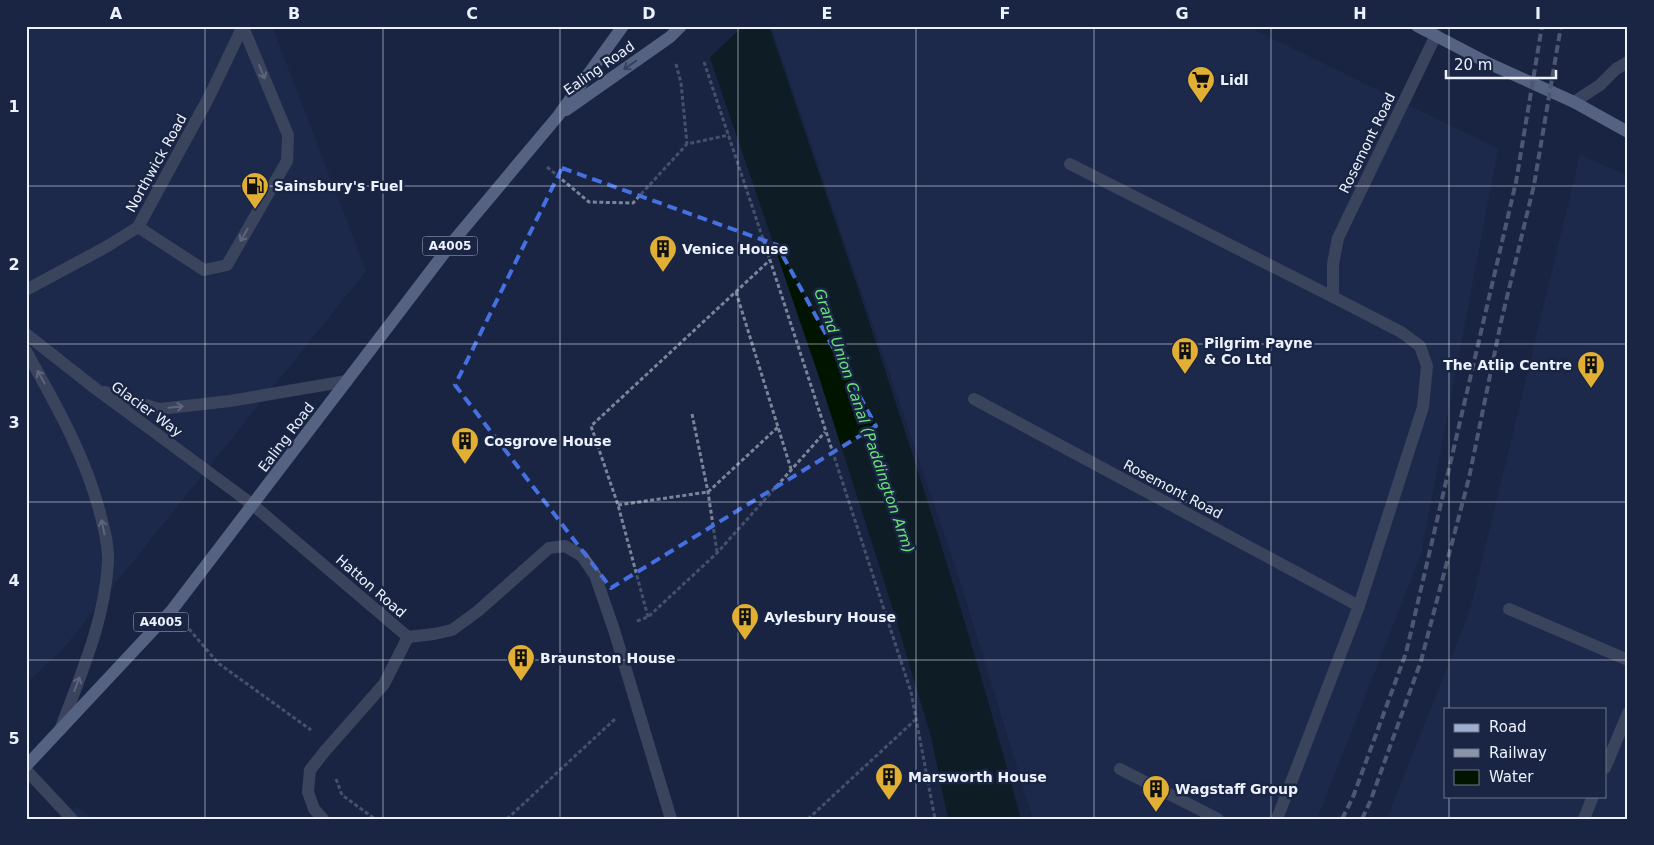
<svg xmlns="http://www.w3.org/2000/svg" width="1654" height="845" font-family="'DejaVu Sans',sans-serif">
<style>
.built{fill:#202f52;fill-rule:evenodd}
.water{fill:#001400}
.pier{fill:#192543}
.lines{fill:none;stroke-linecap:round;stroke-linejoin:round}
.path{stroke:#7b859a;stroke-width:3;stroke-dasharray:4 2.5;stroke-linecap:butt}
.service{stroke:#636a7a;stroke-width:12}
.minor{stroke:#636a7a;stroke-width:12}
.primary{stroke:#9faece;stroke-width:12}
.rail{stroke:#8c94a9;stroke-width:4;stroke-dasharray:8 4;stroke-linecap:butt}
.oneway{stroke:#556382}
.oneway2{stroke:#aeb4c2}
.marked{fill:none;stroke:#466fdf;stroke-width:4;stroke-dasharray:10 6;stroke-linejoin:round}
.grid{fill:none;stroke:#ebf1fd;stroke-width:1;stroke-opacity:0.55}
.labels{text-anchor:middle;dominant-baseline:central;stroke-width:5;stroke-linejoin:round;paint-order:stroke}
.shield{fill:#192543;stroke:#acb4c5;stroke-width:1}
.shield-label{font-size:12px;font-weight:bold;fill:#ebf1fd}
.street-label{font-size:14px;fill:#ebf1fd;stroke:#192543}
.poi-label{font-size:14px;font-weight:bold;fill:#ebf1fd;stroke:#192543;text-anchor:start}
.water-label{font-size:15px;font-style:italic;fill:#6ae476;stroke:#192543}
.neatline{fill:none;stroke:#ebf1fd;stroke-width:2}
.grid-label{font-size:16px;text-anchor:middle;font-weight:bold;fill:#ebf1fd}
</style>
<rect width="100%" height="100%" fill="#192543"/>
<!-- built -->
<g class="built">
<polygon points="26,26 272,26 366,271 62,650 26,683"/>
<polygon points="771,26 1247,26 1498,149 1421,554 1317,819 1033,819 958,574"/>
<path d="M 1580,155 L 1628,176 L 1628,819 L 1387,819 L 1470,611 ZM 1445,709 L 1605,709 L 1605,796 L 1445,796 Z"/>
<polygon points="75,806 94,819 81,819 72,812"/>
</g>
<!-- water -->
<path class="water" d="M 699,26 L 765,26 L 770,29 C 859,290 949,551 1021,819 L 948,819 L 931,737 L 890,600 L 819,377 Z"/>
<!-- pier -->
<polygon class="pier" points="696,26 743,26 707,60"/>
<g class="lines">
<!-- path -->
<g class="path">
<polyline points="704,62 770,260 911,692 935,819"/>
<polyline points="676,64 681,83 687,144"/>
<polyline points="547,167 589,202 633,203 687,144 729,135"/>
<polyline points="736,292 791,469"/>
<polyline points="692,414 708,492 717,552"/>
<polyline points="618,505 708,492 778,427"/>
<polyline points="648,617 618,505 591,426 770,260"/>
<polyline points="637,621 648,617 717,553 825,432"/>
<polyline points="189,629 218,663 311,730"/>
<polyline points="336,779 342,795 375,819"/>
<polyline points="507,819 615,719"/>
<polyline points="808,819 915,720"/>
</g>
<!-- service -->
<g class="service">
<polyline points="1574,102 1600,85 1616,69 1628,62"/>
<polyline points="1070,164 1333,297"/>
<polyline points="138,227 204,270 227,265 287,161 288,135 243,27"/>
<polyline points="974,399 1359,606"/>
<polyline points="1509,609 1628,660"/>
<polyline points="408,637 434,634 452,630 478,611 549,548 565,546 582,556 595,575 614,630 671,819"/>
<polyline points="1120,769 1218,819"/>
<polyline points="26,770 72,819"/>
<polyline points="323,819 314,809 308,792 310,770 325,751"/>
<polyline points="1277,819 1359,606 1423,407 1427,366 1420,346 1401,332 1333,297 1333,264 1338,238 1436,35"/>
</g>
<!-- minor -->
<g class="minor">
<polyline points="26,290 106,247 138,227 209,97 243,26"/>
<polyline points="26,334 96,389 253,505 408,637 384,684 325,751"/>
<path d="M 26,351 C 55,403 85,455 100,513 C 104,529 109,546 108,562 C 105,621 80,676 60,730"/>
<polyline points="105,392 159,409 230,401 347,381"/>
<polyline points="1605,768 1628,713"/>
<polyline points="1584,819 1593,796"/>
</g>
<!-- primary -->
<g class="primary">
<polyline points="1417,26 1490,64 1574,102 1628,132"/>
<polyline points="566,110 670,37 681,26"/>
<polyline points="26,766 172,610 455,239 558,116 623,26"/>
</g>
<!-- rail -->
<g class="rail">
<polyline points="1342,819 1353,797 1406,653 1516,182 1542,26"/>
<polyline points="1362,819 1370,802 1421,661 1469,478 1501,322 1534,185 1561,26"/>
</g>
</g>
<!-- one-way arrows -->
<defs><path id="oneway-shaft" d="M-6 0H5M1.5-3L5.5 0L1.5 3" fill="none" stroke-width="1.6" stroke-linecap="round" stroke-linejoin="round" transform="scale(1.25)"/></defs>
<use class="oneway" href="#oneway-shaft" transform="translate(630 65) rotate(145)"/>
<g class="oneway2">
<use href="#oneway-shaft" transform="translate(262 72) rotate(68)"/>
<use href="#oneway-shaft" transform="translate(244 235) rotate(120)"/>
<use href="#oneway-shaft" transform="translate(41 377) rotate(-119)"/>
<use href="#oneway-shaft" transform="translate(176 407) rotate(-6)"/>
<use href="#oneway-shaft" transform="translate(103 527) rotate(-102)"/>
<use href="#oneway-shaft" transform="translate(77 684) rotate(-69)"/>
</g>
<!-- marked area -->
<path d="M0 0H1654V845H0ZM 562,168 L 777,245 L 876,426 L 611,588 L 455,385 Z" fill="#192543" fill-opacity=".55" fill-rule="evenodd"/>
<path class="marked" d="M 562,168 L 777,245 L 876,426 L 611,588 L 455,385 Z"/>
<!-- grid -->
<path class="grid" d="M 205,26 L 205,819M 383,26 L 383,819M 560,26 L 560,819M 738,26 L 738,819M 916,26 L 916,819M 1094,26 L 1094,819M 1271,26 L 1271,819M 1449,26 L 1449,709M 26,186 L 1628,186M 26,344 L 1628,344M 26,502 L 1628,502M 26,660 L 1628,660M 1449,796 L 1449,819"/>
<!-- icons -->
<defs>
<symbol id="supermarket-pin" viewBox="-11 -11 22 30"><path d="M0 17L-7.5 6A9.5 9.5 0 1 1 7.5 6Z" fill="#e1af34" stroke="#192543"/><path d="M-6-5.5h2.5l.6 2H6L4.5 2H-2.5L-4.4-4H-6ZM-1.5 3.2a1.3 1.3 0 1 0 .1 0ZM3 3.2a1.3 1.3 0 1 0 .1 0Z" fill="#111"/></symbol>
<symbol id="fuel-pin" viewBox="-11 -11 22 30"><path d="M0 17L-7.5 6A9.5 9.5 0 1 1 7.5 6Z" fill="#e1af34" stroke="#192543"/><path d="M-5.5-6h7V0h2V4h1.3V-2.5L3-4.5l.8-.8L6-3V5H2.5V1h-1V6h-7ZM-4.2-4.7v3.2H.2V-4.7Z" fill="#111"/></symbol>
<symbol id="building-pin" viewBox="-11 -11 22 30"><path d="M0 17L-7.5 6A9.5 9.5 0 1 1 7.5 6Z" fill="#e1af34" stroke="#192543"/><path d="M-4-6H4V6H1V3H-1V6H-4ZM-2.5-4.3h1.7v1.8h-1.7ZM.8-4.3h1.7v1.8H.8ZM-2.5-1h1.7V.8h-1.7ZM.8-1h1.7V.8H.8Z" fill="#111"/></symbol>
</defs>
<g fill-rule="evenodd">
<use href="#supermarket-pin" x="1185" y="64" width="32" height="43"/>
<use href="#fuel-pin" x="239" y="170" width="32" height="43"/>
<use href="#building-pin" x="647" y="233" width="32" height="43"/>
<use href="#building-pin" x="1169" y="335" width="32" height="43"/>
<use href="#building-pin" x="1575" y="349" width="32" height="43"/>
<use href="#building-pin" x="449" y="425" width="32" height="43"/>
<use href="#building-pin" x="729" y="601" width="32" height="43"/>
<use href="#building-pin" x="505" y="642" width="32" height="43"/>
<use href="#building-pin" x="873" y="761" width="32" height="43"/>
<use href="#building-pin" x="1140" y="773" width="32" height="43"/>
</g>
<g class="labels">
<!-- shield labels -->
<g class="shield">
<rect x="422.5" y="236.5" width="55" height="19" rx="4"/>
<rect x="133.5" y="612.5" width="55" height="19" rx="4"/>
</g>
<g class="shield-label">
<text x="450" y="246">A4005</text>
<text x="161" y="622">A4005</text>
</g>
<!-- street labels -->
<g class="street-label">
<text transform="translate(599 68) rotate(-35)">Ealing Road</text>
<text transform="translate(1367 143) rotate(-64)">Rosemont Road</text>
<text transform="translate(156 163) rotate(-61)">Northwick Road</text>
<text transform="translate(147 409) rotate(36)">Glacier Way</text>
<text transform="translate(286 437) rotate(-53)">Ealing Road</text>
<text transform="translate(1173 489) rotate(28)">Rosemont Road</text>
<text transform="translate(371 586) rotate(41)">Hatton Road</text>
</g>
<!-- poi labels -->
<g class="poi-label">
<text x="1220" y="80">Lidl</text>
<text x="274" y="186">Sainsbury's Fuel</text>
<text x="682" y="249">Venice House</text>
<text x="1204" y="343">Pilgrim Payne<tspan x="1204" dy="16">&amp; Co Ltd</tspan></text>
<text x="1572" y="365" text-anchor="end">The Atlip Centre</text>
<text x="484" y="441">Cosgrove House</text>
<text x="764" y="617">Aylesbury House</text>
<text x="540" y="658">Braunston House</text>
<text x="908" y="777">Marsworth House</text>
<text x="1175" y="789">Wagstaff Group</text>
</g>
<!-- water labels -->
<g class="water-label">
<text transform="translate(864 421) rotate(71)">Grand Union Canal (Paddington Arm)</text>
</g>
</g>
<!-- border -->
<rect width="1654" height="845" fill="none" stroke="#192543" stroke-width="55"/>
<!-- legend -->
<rect x="1444" y="708" width="162" height="90" fill="#192543" stroke="#6d778d"/>
<rect x="1454" y="724" width="25" height="8" fill="#9faece" stroke="#6d778d"/>
<text x="1489" y="732" font-size="15" fill="#ebf1fd">Road</text>
<rect x="1454" y="749" width="25" height="8" fill="#8c94a9" stroke="#6d778d"/>
<text x="1489" y="758" font-size="15" fill="#ebf1fd">Railway</text>
<rect x="1454" y="770" width="25" height="15" fill="#001400" stroke="#6d778d"/>
<text x="1489" y="782" font-size="15" fill="#ebf1fd">Water</text>
<!-- scale -->
<path d="M1446 70v8h110v-8" fill="none" stroke="#ebf1fd" stroke-width="2.5"/>
<text x="1454" y="70" font-size="15" fill="#ebf1fd" stroke="#192543" stroke-width="4" paint-order="stroke">20 m</text>
<rect x="28" y="28" width="1598" height="790" class="neatline"/>
<g class="grid-label">
<text x="116" y="19">A</text>
<text x="294" y="19">B</text>
<text x="472" y="19">C</text>
<text x="649" y="19">D</text>
<text x="827" y="19">E</text>
<text x="1005" y="19">F</text>
<text x="1182" y="19">G</text>
<text x="1360" y="19">H</text>
<text x="1538" y="19">I</text>
<text x="14" y="112">1</text>
<text x="14" y="270">2</text>
<text x="14" y="428">3</text>
<text x="14" y="586">4</text>
<text x="14" y="744">5</text>
</g>
</svg>
